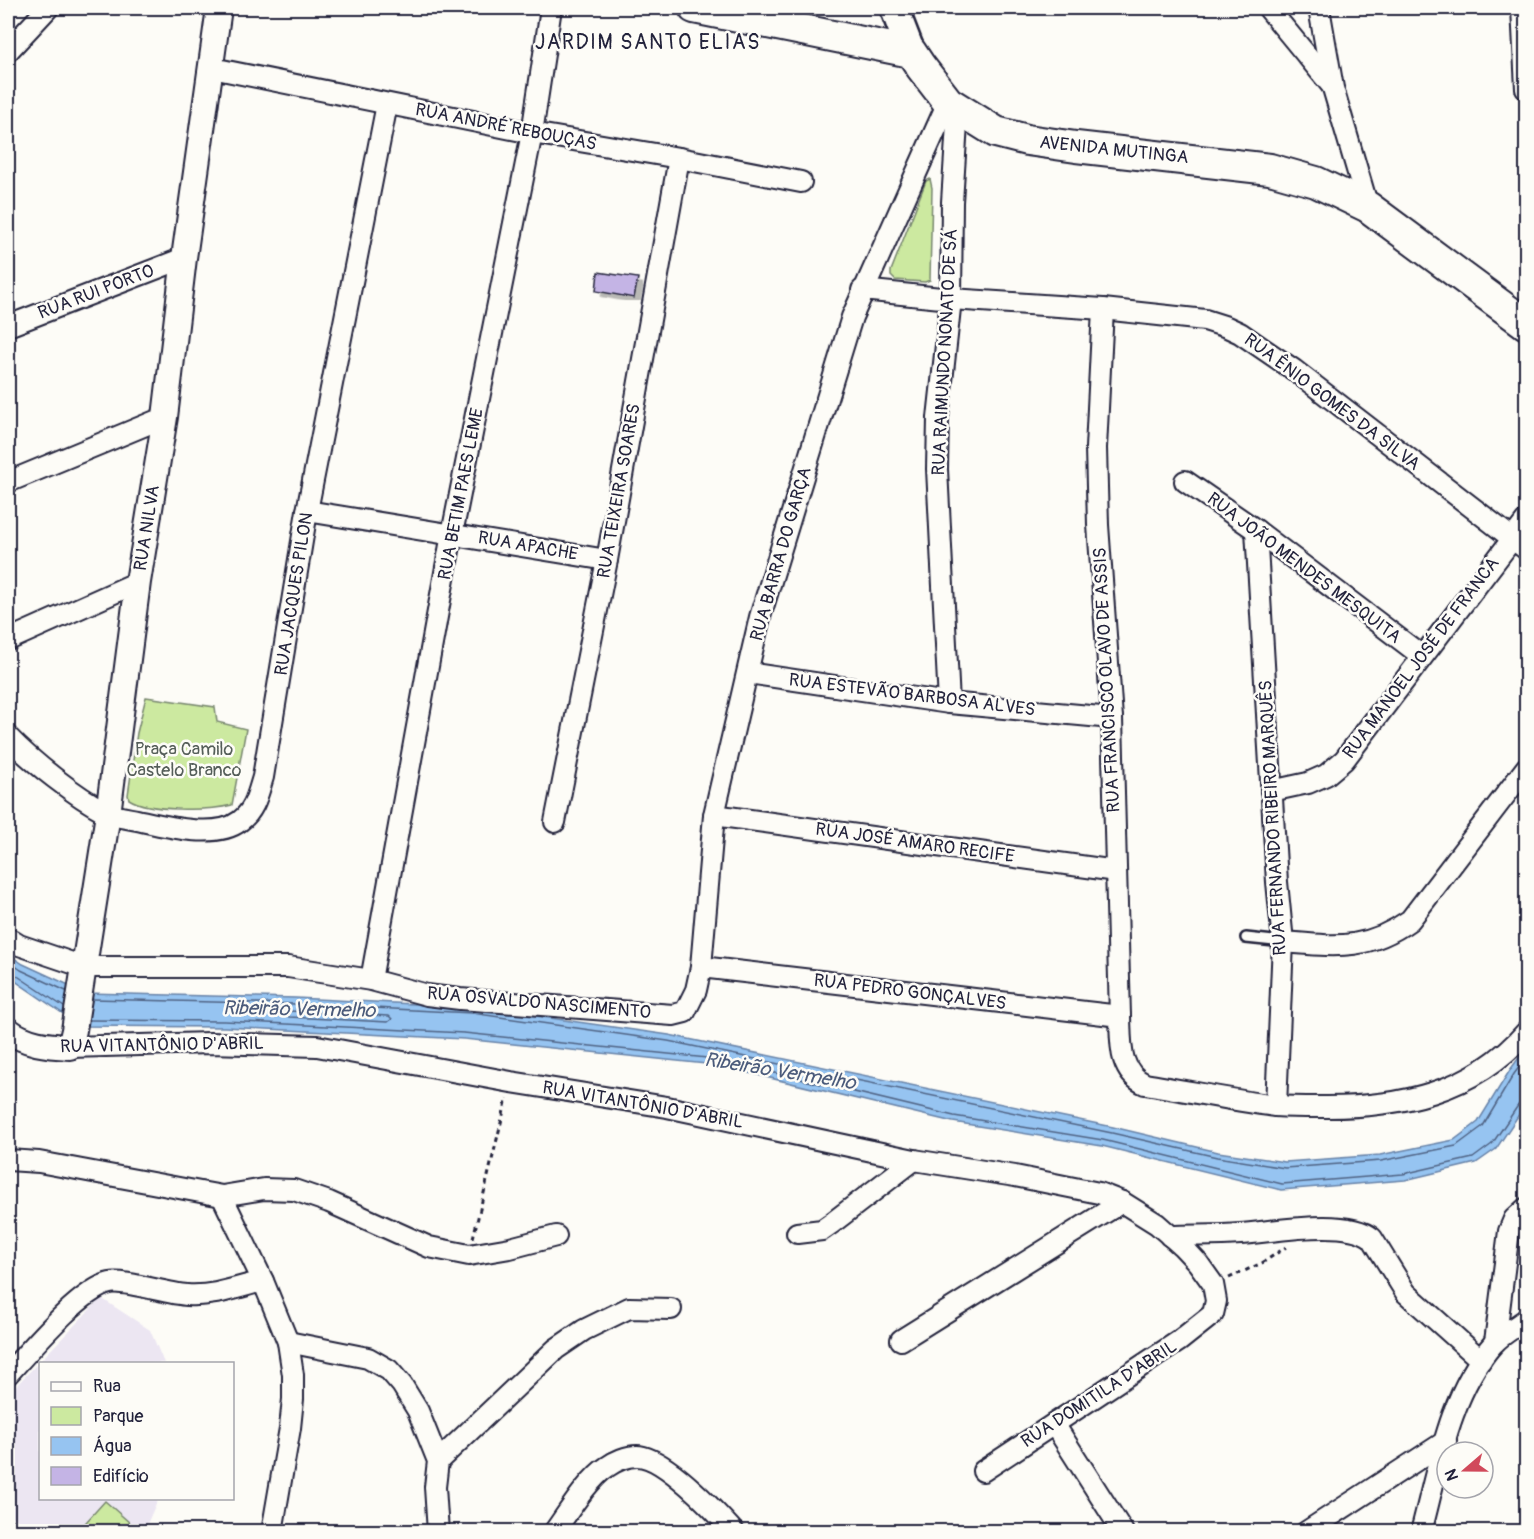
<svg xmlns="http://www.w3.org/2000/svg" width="1534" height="1539" font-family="Pangolin,sans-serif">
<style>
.built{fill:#ece6f2}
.green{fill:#cce9a0;stroke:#77866e;stroke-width:1.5}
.water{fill:#96c4f1;stroke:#6883a8;stroke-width:1.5}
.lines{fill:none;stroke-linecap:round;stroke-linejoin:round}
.shore{stroke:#506384;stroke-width:1.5}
.building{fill:#c4b4e5;stroke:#22223b;stroke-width:1.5;filter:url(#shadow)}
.service-casing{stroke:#22223b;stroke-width:14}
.minor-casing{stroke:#22223b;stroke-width:24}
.tertiary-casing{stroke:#22223b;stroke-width:28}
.secondary-casing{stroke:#22223b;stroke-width:32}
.primary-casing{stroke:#22223b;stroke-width:34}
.path{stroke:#22223b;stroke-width:3;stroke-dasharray:4.5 4.5;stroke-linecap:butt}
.service{stroke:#fdfcf7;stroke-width:9}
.minor{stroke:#fdfcf7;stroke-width:20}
.tertiary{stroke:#fdfcf7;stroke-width:24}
.secondary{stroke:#fdfcf7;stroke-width:27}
.primary{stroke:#fdfcf7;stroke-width:30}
.labels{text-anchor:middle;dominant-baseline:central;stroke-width:5;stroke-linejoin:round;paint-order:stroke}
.street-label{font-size:18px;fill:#22223b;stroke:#fdfcf7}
.park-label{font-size:18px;fill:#555e59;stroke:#fdfcf7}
.water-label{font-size:20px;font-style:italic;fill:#4b5b7b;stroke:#fdfcf7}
.quarter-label{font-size:21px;letter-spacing:1.5px;fill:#22223b;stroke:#fdfcf7}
</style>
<defs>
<filter id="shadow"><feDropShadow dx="5.5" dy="5.5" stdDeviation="0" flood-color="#0004"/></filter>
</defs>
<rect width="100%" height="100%" fill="#fdfcf7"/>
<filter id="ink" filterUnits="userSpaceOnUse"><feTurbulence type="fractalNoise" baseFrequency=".0167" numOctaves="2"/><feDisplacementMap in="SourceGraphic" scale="12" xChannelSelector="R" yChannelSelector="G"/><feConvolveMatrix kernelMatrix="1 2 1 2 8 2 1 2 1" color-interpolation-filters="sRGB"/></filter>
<g filter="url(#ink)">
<!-- built -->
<polygon class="built" points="101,1298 150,1330 164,1363 40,1364 40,1498 158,1499 144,1531 30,1531 8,1512 8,1394"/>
<!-- green -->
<g class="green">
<polygon points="930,179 932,188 930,280 925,282 895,280 891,276 891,271 926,181"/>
<path d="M 146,697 L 215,707 L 217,722 L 246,729 L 232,805 C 209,811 149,812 129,799 L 128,795 L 137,733 Z"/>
<polygon points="105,1501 138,1530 137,1531 78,1531"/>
</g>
<!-- water -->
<polygon class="water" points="8,954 23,964 86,993 296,998 473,1007 669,1035 1113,1127 1218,1152 1285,1162 1380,1155 1454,1140 1478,1122 1510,1070 1526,1048 1526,1104 1496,1149 1476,1163 1405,1180 1281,1190 1102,1146 953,1122 716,1065 464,1039 225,1027 81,1026 8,976"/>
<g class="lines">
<!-- shore -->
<g class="shore">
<polyline points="8,961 21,970 66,991"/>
<polyline points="8,972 13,973 64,1007"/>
<polyline points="93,999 296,1004 472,1013 668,1041 1112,1133 1217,1157 1285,1168 1381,1161 1456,1146 1483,1126 1514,1074 1526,1058"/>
<polygon points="289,1011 389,1016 392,1019 388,1022 289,1017 286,1014"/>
<polyline points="89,1020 225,1021 464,1033 717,1059 954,1116 1103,1140 1282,1184 1403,1174 1473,1158 1492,1144 1519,1104 1526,1101"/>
</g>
</g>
<!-- building -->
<polygon class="building" points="598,272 638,278 634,298 596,291"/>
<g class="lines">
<defs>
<g id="service">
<polyline points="1246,938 1283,942"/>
<polyline points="8,1525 15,1532"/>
</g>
<g id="minor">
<polyline points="1268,8 1332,86"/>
<polyline points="1319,8 1333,88 1368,207"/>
<polyline points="1522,8 1526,89"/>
<polyline points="8,51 48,8"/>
<polyline points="212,68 532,133 679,158 801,182"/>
<polyline points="862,290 951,299 1103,309 1205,320 1227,327 1240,333 1294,370 1526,549"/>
<path d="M 1103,309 L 1096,448 L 1098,525 L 1112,718 L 1120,1016 C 1121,1041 1118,1072 1145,1084 C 1188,1091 1231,1100 1275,1106 C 1290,1107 1305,1107 1320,1107 C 1398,1108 1473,1093 1526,1032"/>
<polyline points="8,326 184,258"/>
<polyline points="1185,481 1256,530 1422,656"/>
<polyline points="8,482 165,417"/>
<polyline points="307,511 607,560"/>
<polyline points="1256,530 1277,882 1283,942 1276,1106"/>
<polyline points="8,640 138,582"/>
<polyline points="748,673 949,703 1112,718"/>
<polyline points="949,703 937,469 938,418 951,299 952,202 958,108"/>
<path d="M 8,737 C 32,762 75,796 106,812 C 115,817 127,818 137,820 C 164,826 216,840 240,821 C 255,810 258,793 263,777 L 307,511 L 387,104"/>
<polyline points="1271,791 1308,783 1326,775 1344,760 1526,521"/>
<polyline points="714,815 1116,871"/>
<polyline points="555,822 607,560 679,158"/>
<polyline points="8,938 19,945 84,967 288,967 371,980 427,995 460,999 673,1015 685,1012 696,990 701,967 714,815 760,617 852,317 948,102"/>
<path d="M 1283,942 C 1334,946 1365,952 1410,920 L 1526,768"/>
<polyline points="701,967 1120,1016"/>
<polyline points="371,980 452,534 532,133 551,8"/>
<polyline points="70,1047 210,1043 317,1046 511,1082 667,1107 914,1160 1015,1176 1099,1193 1122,1202 1157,1224 1182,1246 1198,1263 1213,1284 1216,1301 1213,1314 1179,1341 983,1471"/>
<polyline points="8,1160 39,1162 222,1196 264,1189 294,1190 329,1202 429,1247 469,1255 510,1248 556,1236"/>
<polyline points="222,1196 263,1281 288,1342 293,1375 293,1399 290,1428 272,1532"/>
<polyline points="797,1233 822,1230 832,1223 914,1160"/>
<path d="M 1170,1236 C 1193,1235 1217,1236 1240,1234 C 1272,1232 1346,1217 1372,1238 L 1406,1293 L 1481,1360"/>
<polyline points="901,1340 1122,1202"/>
<polyline points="288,1342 368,1358 389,1370 402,1385 418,1411 438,1461 435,1487 438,1532"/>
<polyline points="1495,1342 1509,1231 1514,1219 1526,1208"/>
<path d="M 8,1374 C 29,1351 81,1289 110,1283 C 126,1280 167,1294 187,1295 C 213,1297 238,1287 263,1281"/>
<polyline points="1054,1424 1123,1532"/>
<polyline points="438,1461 556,1349 584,1330 629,1308 671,1309"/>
<path d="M 554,1532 C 567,1514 589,1478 607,1467 C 615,1461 627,1456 637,1456 C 664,1456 715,1511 734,1532"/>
<polyline points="1306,1532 1446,1441"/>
<path d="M 1421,1532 C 1438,1469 1449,1394 1493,1344 C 1502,1334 1516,1327 1526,1319"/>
</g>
<path id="tertiary" d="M 8,1030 C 26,1044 47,1046 70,1047 L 74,1030 L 108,814 L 138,582 L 165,417 L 184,258 L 219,8"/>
<polyline id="secondary" points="894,8 911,52"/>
<polyline id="primary" points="694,8 911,52 921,67 948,102 996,132 1027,140 1076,147 1270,169 1316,182 1368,207 1526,324"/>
</defs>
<!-- service casing -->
<use href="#service" class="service-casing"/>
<!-- minor casing -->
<use href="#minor" class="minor-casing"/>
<!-- tertiary casing -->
<use href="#tertiary" class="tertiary-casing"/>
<!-- secondary casing -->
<use href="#secondary" class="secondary-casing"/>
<!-- primary casing -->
<use href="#primary" class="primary-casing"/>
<!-- path -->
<g class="path">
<polyline points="473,1238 507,1098"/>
<polyline points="1229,1278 1262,1263 1286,1247"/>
</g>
<!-- service -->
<use href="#service" class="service"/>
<!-- minor -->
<use href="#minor" class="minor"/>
<!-- tertiary -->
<use href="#tertiary" class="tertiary"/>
<!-- secondary -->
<use href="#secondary" class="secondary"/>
<!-- primary -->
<use href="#primary" class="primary"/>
</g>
</g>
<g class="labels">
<!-- street labels -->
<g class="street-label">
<text transform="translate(506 127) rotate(11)">RUA ANDRÉ REBOUÇAS</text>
<text transform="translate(1114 150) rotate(6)">AVENIDA MUTINGA</text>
<text transform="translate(96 292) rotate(-21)">RUA RUI PORTO</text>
<text transform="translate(945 352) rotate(-87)">RUA RAIMUNDO NONATO DE SÁ</text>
<text transform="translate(1332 402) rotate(37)">RUA ÊNIO GOMES DA SILVA</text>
<text transform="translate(619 491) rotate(-80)">RUA TEIXEIRA SOARES</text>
<text transform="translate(461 494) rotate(-79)">RUA BETIM PAES LEME</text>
<text transform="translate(147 528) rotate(-81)">RUA NILVA</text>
<text transform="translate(528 546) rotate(10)">RUA APACHE</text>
<text transform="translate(781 554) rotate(-74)">RUA BARRA DO GARÇA</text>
<text transform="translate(1304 568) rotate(37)">RUA JOÃO MENDES MESQUITA</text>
<text transform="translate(294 594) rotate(-81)">RUA JACQUES PILON</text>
<text transform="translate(1421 658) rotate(-53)">RUA MANOEL JOSÉ DE FRANCA</text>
<text transform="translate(1107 680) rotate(-93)">RUA FRANCISCO OLAVO DE ASSIS</text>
<text transform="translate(912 695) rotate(7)">RUA ESTEVÃO BARBOSA ALVES</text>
<text transform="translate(1273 818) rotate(-93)">RUA FERNANDO RIBEIRO MARQUÊS</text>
<text transform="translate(915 843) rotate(8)">RUA JOSÉ AMARO RECIFE</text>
<text transform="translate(910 992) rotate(7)">RUA PEDRO GONÇALVES</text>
<text transform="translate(539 1003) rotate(5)">RUA OSVALDO NASCIMENTO</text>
<text transform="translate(162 1045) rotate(-1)">RUA VITANTÔNIO D'ABRIL</text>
<text transform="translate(643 1105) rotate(10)">RUA VITANTÔNIO D'ABRIL</text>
<text transform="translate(1099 1394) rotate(-33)">RUA DOMITILA D'ABRIL</text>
</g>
<!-- park labels -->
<g class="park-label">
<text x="184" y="749">Praça Camilo<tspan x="184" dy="21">Castelo Branco</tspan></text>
</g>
<!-- water labels -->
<g class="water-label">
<text transform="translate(299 1009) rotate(1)">Ribeirão Vermelho</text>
<text transform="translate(780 1071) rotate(9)">Ribeirão Vermelho</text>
</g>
<!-- quarter labels -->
<g class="quarter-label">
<text x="648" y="42">JARDIM SANTO ELIAS</text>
</g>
</g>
<!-- margin -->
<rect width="1534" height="1539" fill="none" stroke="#fdfcf7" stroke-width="30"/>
<rect x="15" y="15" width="1504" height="1509" fill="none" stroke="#22223b" stroke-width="2" filter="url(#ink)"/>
<!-- legend -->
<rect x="39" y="1362" width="195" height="138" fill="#fdfcf7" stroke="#a5a5ac" stroke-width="1.5"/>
<rect x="51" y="1382" width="30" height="9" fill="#fdfcf7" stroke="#a5a5ac" stroke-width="1.5"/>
<text x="93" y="1392" font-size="18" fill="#22223b">Rua</text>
<rect x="51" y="1407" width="30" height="18" fill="#cce9a0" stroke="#a5a5ac" stroke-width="1.5"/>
<text x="93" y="1422" font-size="18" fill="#22223b">Parque</text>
<rect x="51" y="1437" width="30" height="18" fill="#96c4f1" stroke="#a5a5ac" stroke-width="1.5"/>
<text x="93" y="1452" font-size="18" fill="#22223b">Água</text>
<rect x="51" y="1467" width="30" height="18" fill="#c4b4e5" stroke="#a5a5ac" stroke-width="1.5"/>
<text x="93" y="1482" font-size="18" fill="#22223b">Edifício</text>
<!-- north arrow -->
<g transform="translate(1465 1470) rotate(250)"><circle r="28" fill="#fdfcf7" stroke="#a5a5ac" stroke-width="1.5"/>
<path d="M0-4.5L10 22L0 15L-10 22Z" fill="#d1495b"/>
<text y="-9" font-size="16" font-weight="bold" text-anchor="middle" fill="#22223b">N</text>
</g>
</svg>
